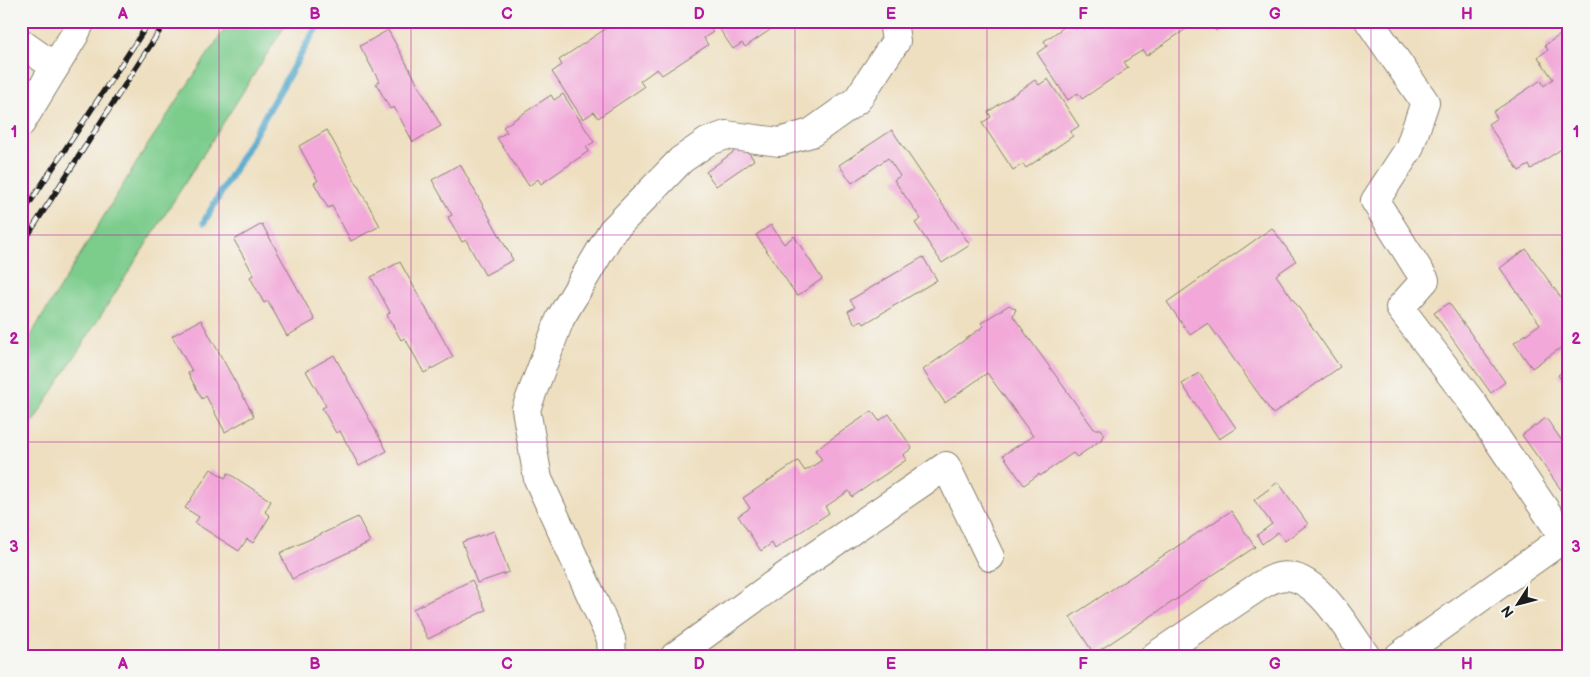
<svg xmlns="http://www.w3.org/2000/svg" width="1590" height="677" font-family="'Balsamiq Sans',sans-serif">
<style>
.green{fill:#7ccc8c;stroke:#4c7454}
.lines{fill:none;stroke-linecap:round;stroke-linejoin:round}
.stream{stroke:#4da5ca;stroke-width:7}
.building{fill:#f2a8d9}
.minor-casing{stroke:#857e6e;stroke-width:30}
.minor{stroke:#fff;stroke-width:28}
.rail-casing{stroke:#1c1c1c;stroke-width:5.5}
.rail{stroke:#f6f6f2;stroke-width:4;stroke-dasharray:11;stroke-linecap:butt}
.grid{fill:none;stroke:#b5179e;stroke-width:1;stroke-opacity:0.55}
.neatline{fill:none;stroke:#b5179e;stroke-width:2}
.grid-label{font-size:16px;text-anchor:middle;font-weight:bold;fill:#b5179e}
</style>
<rect width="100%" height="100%" fill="#f6f6f2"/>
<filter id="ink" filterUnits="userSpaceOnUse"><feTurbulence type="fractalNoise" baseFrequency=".02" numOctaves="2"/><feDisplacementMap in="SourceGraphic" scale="10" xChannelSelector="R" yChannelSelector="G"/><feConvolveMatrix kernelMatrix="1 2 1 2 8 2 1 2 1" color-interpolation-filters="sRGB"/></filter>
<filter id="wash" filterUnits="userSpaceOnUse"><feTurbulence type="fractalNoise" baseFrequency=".0096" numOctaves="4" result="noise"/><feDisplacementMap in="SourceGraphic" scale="20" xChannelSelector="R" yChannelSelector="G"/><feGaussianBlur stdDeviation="1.12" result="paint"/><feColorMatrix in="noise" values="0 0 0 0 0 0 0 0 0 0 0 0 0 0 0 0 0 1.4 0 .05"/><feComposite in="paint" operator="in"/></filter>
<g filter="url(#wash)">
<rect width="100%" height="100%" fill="#eedfc0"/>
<!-- green -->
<polygon class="green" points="230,21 288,21 21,441 21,351 145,149"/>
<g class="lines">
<!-- stream -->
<polyline class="stream" points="204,222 320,21"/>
</g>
<g id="blocks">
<!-- building -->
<g class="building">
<polygon points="617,21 706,21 713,32 704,38 708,45 662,75 657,69 640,81 644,87 598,118 594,112 583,119 552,72 562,65 559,60"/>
<polygon points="714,21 783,21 745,47 742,43 733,49"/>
<polygon points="1073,21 1190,21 1192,25 1146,56 1143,50 1124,62 1128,68 1082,99 1078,93 1068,100 1037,53 1047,46 1044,41"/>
<polygon points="1209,21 1239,21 1227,29 1225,25 1216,31"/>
<polygon points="1396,21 1409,21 1400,27"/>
<polygon points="1569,29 1569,144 1531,169 1529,165 1519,171 1488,124 1497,118 1493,112 1541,80 1544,86 1553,79 1538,57 1548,50 1545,45"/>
<polygon points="388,30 441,126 413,142 394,107 390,109 376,83 379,81 360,46"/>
<polygon points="1048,79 1079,126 1070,132 1073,136 1026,168 1023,164 1013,170 982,123 991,117 988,112 1035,80 1039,85"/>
<polygon points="563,94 594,142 586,147 589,151 541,184 538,179 529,186 497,138 507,132 503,127 551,95 554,100"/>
<polygon points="327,130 380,226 351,241 332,206 328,208 314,183 318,181 299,146"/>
<polygon points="892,130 970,245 942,263 915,223 921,219 894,180 900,176 888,158 852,183 839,165"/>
<polygon points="743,145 754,160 716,186 706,172"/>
<polygon points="460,164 513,260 485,275 466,240 462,242 448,217 452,215 432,180"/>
<polygon points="262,224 315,320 287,336 268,301 264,303 250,277 254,275 234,240"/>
<polygon points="771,225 784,244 794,236 822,279 797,296 756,235"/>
<polygon points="1272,228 1296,261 1276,275 1340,367 1273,414 1208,323 1190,335 1167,302"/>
<polygon points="1526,249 1569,309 1569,342 1532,368 1514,343 1540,324 1500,268"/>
<polygon points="923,257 937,280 864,324 862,320 855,324 848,311 855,307 850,300"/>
<polygon points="400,262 453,357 424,373 405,338 401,340 387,315 390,312 371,277"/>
<polygon points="1449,303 1505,382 1491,393 1434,313"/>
<polygon points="1009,305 1016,309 1013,316 1094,429 1101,429 1104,433 1101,440 1077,457 1073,453 1040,476 1039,474 1024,485 1003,455 1033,436 987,373 945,403 923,370 984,326 981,323"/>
<polygon points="201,320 254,416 225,432 206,396 202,399 188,373 192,371 172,336"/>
<polygon points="334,355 387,451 359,466 340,431 336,433 322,408 326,406 306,371"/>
<polygon points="1569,367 1569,390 1558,375"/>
<polygon points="1199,373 1236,428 1219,439 1182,384"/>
<polygon points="872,411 879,421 889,414 912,448 903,455 906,460 852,497 849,491 825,507 829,513 775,549 772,543 761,551 738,516 750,508 743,498 798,461 805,471 822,460 815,450"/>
<polygon points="1546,418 1569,451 1567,498 1522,435"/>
<polygon points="211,469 225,478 228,473 271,501 265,512 270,516 253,543 247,539 239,551 195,523 199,517 185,508"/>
<polygon points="1278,482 1308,524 1285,541 1278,532 1262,544 1257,535 1272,524 1254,500"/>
<polygon points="1231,511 1255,547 1094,654 1070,617"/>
<polygon points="358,517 370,542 292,579 280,553"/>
<polygon points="494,531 509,572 477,583 462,542"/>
<polygon points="472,580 486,610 428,639 413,609"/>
</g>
</g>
</g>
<g filter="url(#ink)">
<use href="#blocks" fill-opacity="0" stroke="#857e6e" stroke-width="1"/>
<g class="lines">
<defs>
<g id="minor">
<polyline points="1369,21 1425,102 1409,149 1375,201 1425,280 1400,308 1474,405 1569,545"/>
<polyline points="21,43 55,67"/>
<polyline points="21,123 75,34 81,21"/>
<polyline points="612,656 611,639 538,479 526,409 560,319 612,231 681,160 707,142 726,135 779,142 811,133 857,100 896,41 893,21"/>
<polyline points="675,656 791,572 946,466 990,557"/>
<path d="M 1155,656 L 1261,585 C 1267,582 1273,578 1279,577 C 1315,569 1348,631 1366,656"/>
<polyline points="1399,656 1564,538"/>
</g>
</defs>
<!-- minor casing -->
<use href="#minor" class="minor-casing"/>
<!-- minor -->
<use href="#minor" class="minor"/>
<defs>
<g id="rail">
<polyline points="21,216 150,21"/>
<polyline points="21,246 166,21"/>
</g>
</defs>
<!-- rail casing -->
<use href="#rail" class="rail-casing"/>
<!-- rail -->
<use href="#rail" class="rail"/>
</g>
</g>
<!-- grid -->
<path class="grid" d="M 219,21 L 219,656M 411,21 L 411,656M 603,21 L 603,656M 795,21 L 795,656M 987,21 L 987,656M 1179,21 L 1179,656M 1371,21 L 1371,656M 21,235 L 1569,235M 21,442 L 1569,442"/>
<!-- margin -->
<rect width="1590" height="677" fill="none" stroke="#f6f6f2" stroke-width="55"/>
<!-- north arrow -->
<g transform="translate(1518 604) rotate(234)" stroke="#f6f6f2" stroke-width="4" paint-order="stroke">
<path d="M0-4L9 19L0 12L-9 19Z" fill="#1c1c1c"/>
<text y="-8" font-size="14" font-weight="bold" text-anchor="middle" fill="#1c1c1c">N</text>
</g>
<rect x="28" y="28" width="1534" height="622" class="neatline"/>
<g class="grid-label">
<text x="123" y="19">A</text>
<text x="315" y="19">B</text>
<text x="507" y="19">C</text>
<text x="699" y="19">D</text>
<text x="891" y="19">E</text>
<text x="1083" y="19">F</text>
<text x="1275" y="19">G</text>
<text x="1467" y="19">H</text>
<text x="14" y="137">1</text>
<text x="1576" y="137">1</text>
<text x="14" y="344">2</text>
<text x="1576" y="344">2</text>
<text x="14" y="552">3</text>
<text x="1576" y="552">3</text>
<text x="123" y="669">A</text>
<text x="315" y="669">B</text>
<text x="507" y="669">C</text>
<text x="699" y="669">D</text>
<text x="891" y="669">E</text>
<text x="1083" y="669">F</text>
<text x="1275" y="669">G</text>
<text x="1467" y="669">H</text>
</g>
</svg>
